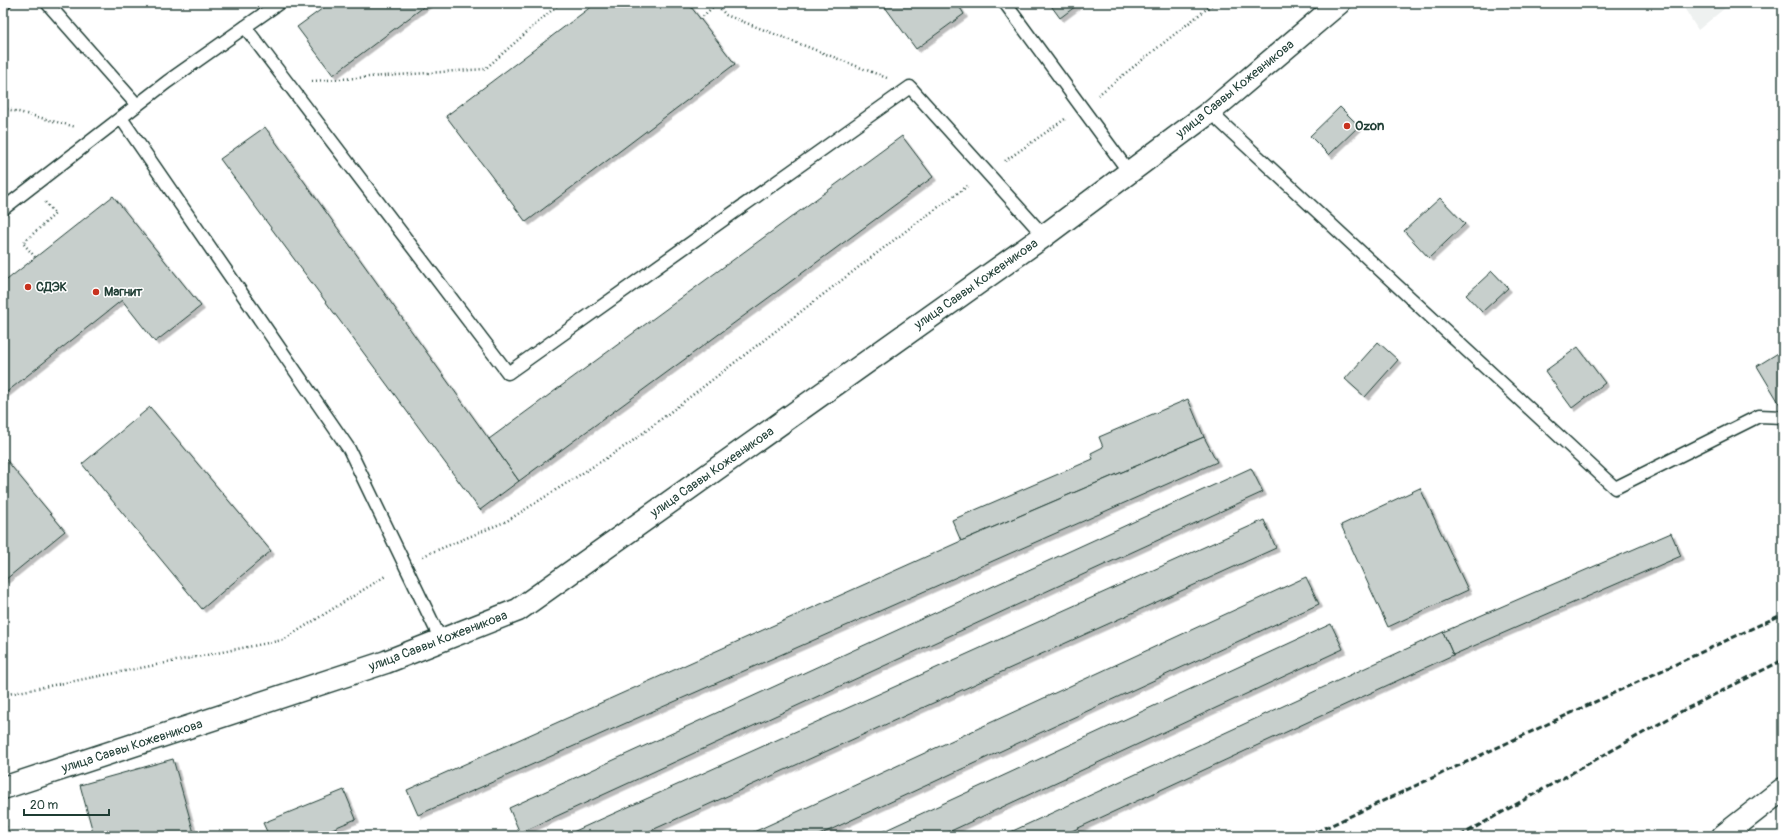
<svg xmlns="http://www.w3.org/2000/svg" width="1786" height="839" font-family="Pangolin,sans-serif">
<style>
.built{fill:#eef1f0}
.building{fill:#c7cfcc;stroke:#1f3d34;filter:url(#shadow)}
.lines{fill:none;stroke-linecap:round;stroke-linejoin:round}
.service-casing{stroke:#1f3d34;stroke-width:15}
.minor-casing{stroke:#1f3d34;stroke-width:25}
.tertiary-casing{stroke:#1f3d34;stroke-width:25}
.path{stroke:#1f3d34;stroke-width:2.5;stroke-dasharray:1 3;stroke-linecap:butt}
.service{stroke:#fff;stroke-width:12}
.minor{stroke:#fff;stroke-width:22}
.tertiary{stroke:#fff;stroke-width:22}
.rail{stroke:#1f3d34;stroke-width:3;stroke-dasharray:6 3;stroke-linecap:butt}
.poi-dot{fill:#c8321e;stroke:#fff;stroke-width:1.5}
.labels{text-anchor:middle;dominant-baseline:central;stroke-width:3;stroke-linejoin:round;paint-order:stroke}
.street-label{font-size:13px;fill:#1f3d34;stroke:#fff}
.poi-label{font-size:13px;font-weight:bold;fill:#1f3d34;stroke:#fff;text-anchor:start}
</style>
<defs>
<filter id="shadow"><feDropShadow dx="3.5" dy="3.5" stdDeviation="0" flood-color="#0004"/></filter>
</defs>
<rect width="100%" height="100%" fill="#fff"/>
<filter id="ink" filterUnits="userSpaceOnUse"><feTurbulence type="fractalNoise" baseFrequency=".025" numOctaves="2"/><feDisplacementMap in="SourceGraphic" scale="8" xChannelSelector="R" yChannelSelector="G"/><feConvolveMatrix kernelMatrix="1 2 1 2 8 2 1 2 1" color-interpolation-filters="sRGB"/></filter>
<g filter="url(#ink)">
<!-- built -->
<polygon class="built" points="1681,3 1731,3 1698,30"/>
<!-- building -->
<g class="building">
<polygon points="330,3 429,3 333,75 297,27"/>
<polygon points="596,3 688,3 735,64 526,222 446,116"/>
<polygon points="882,3 957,3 964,14 916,49"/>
<polygon points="1049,3 1080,3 1060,18"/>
<polygon points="1340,107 1359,126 1329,155 1310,136"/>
<polygon points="265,127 519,481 480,510 220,159"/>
<polygon points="902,136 933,177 519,481 489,439"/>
<polygon points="113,196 201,306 155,342 122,300 3,395 3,283"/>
<polygon points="1440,198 1465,224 1429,258 1404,231"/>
<polygon points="1492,271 1508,288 1482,312 1466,295"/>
<polygon points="1378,342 1398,360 1365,397 1345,379"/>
<polygon points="1578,347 1605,383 1572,408 1545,371"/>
<polygon points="1783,350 1783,405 1781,406 1757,366"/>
<polygon points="1188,399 1204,437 961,541 952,520 1093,459 1091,453 1103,447 1099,437"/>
<polygon points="150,407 271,551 202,609 82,464"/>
<polygon points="1204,437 1217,462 418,815 407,790 961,541"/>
<polygon points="3,456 65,531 5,580 3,578"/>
<polygon points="1251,468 1263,492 520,833 509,808"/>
<polygon points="1420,488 1468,590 1388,627 1341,525"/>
<polygon points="1264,520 1276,548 639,836 564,836"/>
<polygon points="1671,533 1681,556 1453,655 1443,632"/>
<polygon points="1306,577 1319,604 817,836 745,836"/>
<polygon points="1331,624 1343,649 940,836 873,836"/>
<polygon points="1443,632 1453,655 1061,836 1002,836"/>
<polygon points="173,759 194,833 183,836 94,836 80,785"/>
<polygon points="344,790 356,819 315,836 269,836 263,823"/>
</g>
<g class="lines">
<defs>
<g id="service">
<polyline points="47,3 137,105"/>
<polyline points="1005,3 1129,172"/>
<polyline points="3,4 5,3"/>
<polyline points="245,27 508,373 910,87 1044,236"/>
<polyline points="1210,112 1615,488 1759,416 1783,417"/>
<polyline points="121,118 349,449 441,640"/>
<polyline points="3,209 167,82 279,3"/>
</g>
<polyline id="minor" points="1723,836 1783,789"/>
<polyline id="tertiary" points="3,788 386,662 518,610 1044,236 1210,112 1339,3"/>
</defs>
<!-- service casing -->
<use href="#service" class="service-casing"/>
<!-- minor casing -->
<use href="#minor" class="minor-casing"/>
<!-- tertiary casing -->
<use href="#tertiary" class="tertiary-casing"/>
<!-- path -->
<g class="path">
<polyline points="715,3 726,15 887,78"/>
<polyline points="700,19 716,4"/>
<polyline points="312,81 485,69 560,3"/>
<polyline points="1098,95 1214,3"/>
<polyline points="3,108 76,127"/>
<polyline points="1005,161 1065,119"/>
<polyline points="35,257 23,243 55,214 45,202"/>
<polyline points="423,556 507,521 630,443 911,227 969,185"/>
<polyline points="3,695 283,640 387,575"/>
<polyline points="3,824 14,836"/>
</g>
<!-- service -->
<use href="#service" class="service"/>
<!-- minor -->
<use href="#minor" class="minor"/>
<!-- tertiary -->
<use href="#tertiary" class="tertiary"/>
<!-- rail -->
<g class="rail">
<polyline points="1308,836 1783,614"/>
<polyline points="1460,836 1682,711 1783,660"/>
</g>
</g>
</g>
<!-- markers -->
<g class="poi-dot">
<circle cx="1347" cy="126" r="4"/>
<circle cx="28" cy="287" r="4"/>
<circle cx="96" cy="292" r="4"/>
</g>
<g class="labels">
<!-- street labels -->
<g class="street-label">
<text transform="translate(1235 89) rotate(-39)">улица Саввы Кожевникова</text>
<text transform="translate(976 284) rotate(-35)">улица Саввы Кожевникова</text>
<text transform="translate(712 472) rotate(-35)">улица Саввы Кожевникова</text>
<text transform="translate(438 641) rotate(-21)">улица Саввы Кожевникова</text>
<text transform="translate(132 746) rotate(-18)">улица Саввы Кожевникова</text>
</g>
<!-- poi labels -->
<g class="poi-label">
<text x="1355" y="126">Ozon</text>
<text x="36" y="287">СДЭК</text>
<text x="104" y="292">Магнит</text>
</g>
</g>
<!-- margin -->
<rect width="1786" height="839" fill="none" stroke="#fff" stroke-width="16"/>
<rect x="8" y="8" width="1770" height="823" fill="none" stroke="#1f3d34" stroke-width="1.5" filter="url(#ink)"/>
<!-- scale -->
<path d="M24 809v6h85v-6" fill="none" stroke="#1f3d34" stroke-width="2"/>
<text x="30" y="809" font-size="12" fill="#1f3d34" stroke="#ffffff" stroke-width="3" paint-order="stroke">20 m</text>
</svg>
